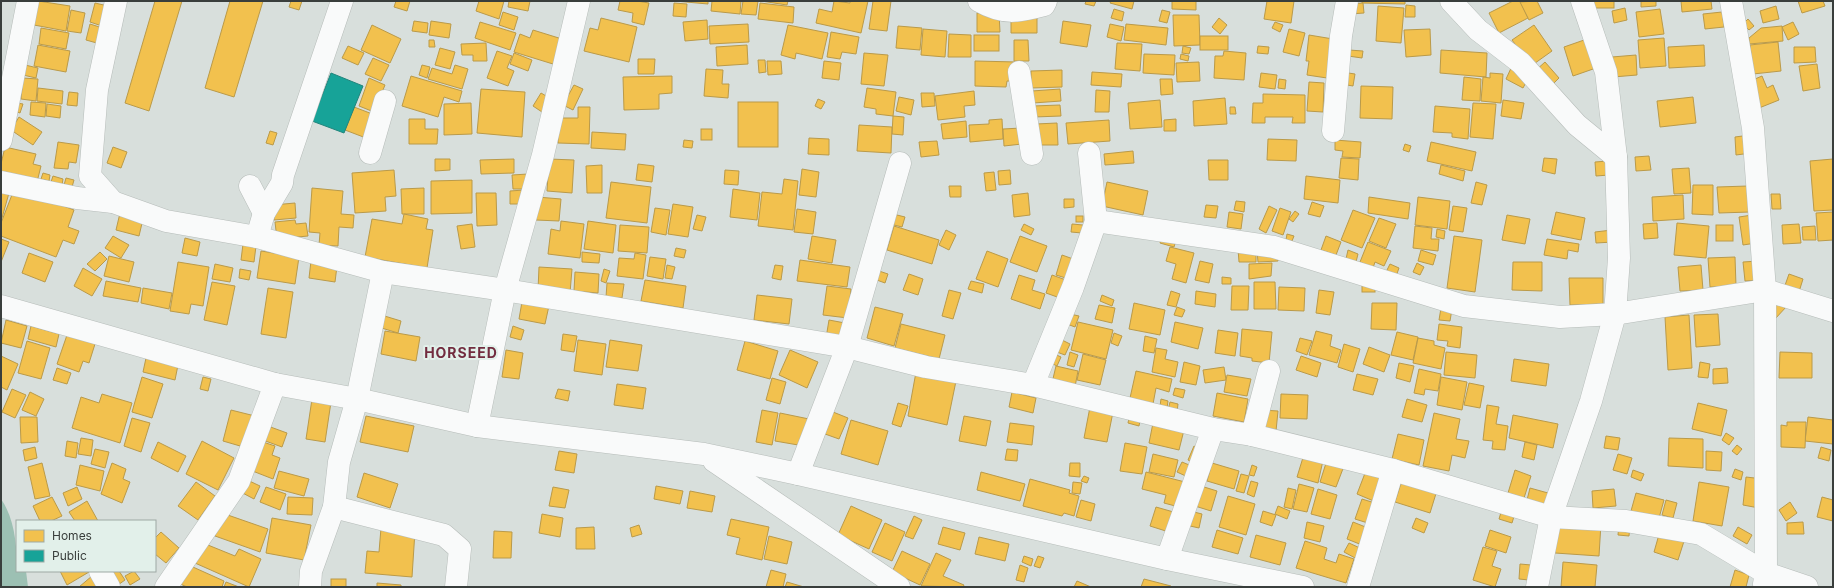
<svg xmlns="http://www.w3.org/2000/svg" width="1834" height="588" font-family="Inter,sans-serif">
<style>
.water{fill:#9cc0b3}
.homes{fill:#f2c14e;stroke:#ba9a49}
.public{fill:#17a398;stroke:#21857c}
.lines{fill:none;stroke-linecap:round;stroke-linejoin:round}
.minor-casing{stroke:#b6bcb9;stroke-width:23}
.minor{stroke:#f9fafa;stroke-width:22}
.labels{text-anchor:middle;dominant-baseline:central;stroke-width:4;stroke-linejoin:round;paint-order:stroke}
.district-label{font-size:14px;font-weight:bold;letter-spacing:1px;fill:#722c3f;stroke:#e2f0ea}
</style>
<rect width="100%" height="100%" fill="#d8dfdc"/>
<!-- water -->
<path class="water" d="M 1,499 C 15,519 17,547 17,571 L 26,571 L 28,587 L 1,587 Z"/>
<!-- homes -->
<g class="homes">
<polygon points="38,1 70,6 66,31 34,25"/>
<polygon points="155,1 182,1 149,111 125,103"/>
<polygon points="230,1 263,1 234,97 205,88"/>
<polygon points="291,1 302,1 299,10 289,7"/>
<polygon points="396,1 410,1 407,11 394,7"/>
<polygon points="479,1 504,1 499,19 476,11"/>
<polygon points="509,1 530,1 528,11 508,7"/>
<polygon points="620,1 637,1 649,3 644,25 632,22 633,13 618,10"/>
<polygon points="675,1 708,1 708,4"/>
<polygon points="712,1 741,1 740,14 711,11"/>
<polygon points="743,1 758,1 756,15 741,14"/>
<polygon points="761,1 788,1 787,5"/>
<polygon points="834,1 850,3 850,1 868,1 861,33 816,23 819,9 832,12"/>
<polygon points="873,1 891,1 887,31 869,29"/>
<polygon points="1086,1 1096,1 1094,6 1085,4"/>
<polygon points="1111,1 1134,1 1132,9 1110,3"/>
<polygon points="1172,1 1196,1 1196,10 1172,9"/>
<polygon points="1267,1 1294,1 1291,23 1264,19"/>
<polygon points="1362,1 1405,1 1405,4 1362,3"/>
<polygon points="1513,1 1520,1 1528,18 1499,33 1489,13"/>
<polygon points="1537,1 1543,13 1529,20 1520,2"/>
<rect x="1591" y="1" width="23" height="7"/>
<polygon points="1641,1 1656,1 1656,6 1641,7"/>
<polygon points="1681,1 1711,1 1712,9 1682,12"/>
<polygon points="1798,1 1823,1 1825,6 1802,13"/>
<polygon points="95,3 108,6 102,26 90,22"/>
<polygon points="674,3 687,4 686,17 673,16"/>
<polygon points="760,3 794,7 793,23 758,19"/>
<polygon points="1363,3 1364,13 1350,14 1350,4"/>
<polygon points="1406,5 1415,6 1415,17 1405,17"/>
<polygon points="1378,6 1404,8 1401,43 1376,41"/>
<polygon points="1776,6 1779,19 1763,23 1760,11"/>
<polygon points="1625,8 1627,20 1614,23 1612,11"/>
<polygon points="1114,9 1124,12 1122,21 1111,18"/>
<polygon points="1660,9 1664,34 1639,37 1636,12"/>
<polygon points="71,10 85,13 81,33 67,31"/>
<polygon points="1162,10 1170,12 1167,23 1159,21"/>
<polygon points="503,12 518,17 514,30 499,25"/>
<polygon points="1722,12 1724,27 1705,29 1703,14"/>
<polygon points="977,13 999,13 1000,32 977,32"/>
<polygon points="1037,15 1037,33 1011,33 1011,16"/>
<polygon points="1173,15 1199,15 1200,45 1174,46"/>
<polygon points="601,18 637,27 629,62 584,51 590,28 598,30"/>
<polygon points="1219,18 1227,25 1220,34 1212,27"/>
<polygon points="1748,19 1754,26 1749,30 1743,24"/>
<polygon points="707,20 708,39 685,41 683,22"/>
<polygon points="414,21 428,23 427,33 412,31"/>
<polygon points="431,21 451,24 449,38 429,35"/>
<polygon points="1063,21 1091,25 1087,47 1060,43"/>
<polygon points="480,22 516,33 510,50 475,38"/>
<polygon points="1275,22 1283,25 1280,32 1272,28"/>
<polygon points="1793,22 1799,34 1788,40 1782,27"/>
<polygon points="90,24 109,30 104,45 86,40"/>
<polygon points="748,24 749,42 710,44 709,26"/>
<polygon points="1110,24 1124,27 1121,41 1107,37"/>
<polygon points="1126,24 1168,28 1166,45 1124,40"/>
<polygon points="372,25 401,39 390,63 361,50"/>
<polygon points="788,25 828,33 822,59 796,53 795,59 781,55"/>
<polygon points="1534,25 1552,51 1531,66 1512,40"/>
<polygon points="898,26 922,28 920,50 896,48"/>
<polygon points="1782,26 1783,41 1749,44 1749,38 1761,28"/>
<polygon points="41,28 69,33 66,49 39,44"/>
<polygon points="923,29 947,31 945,57 921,55"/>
<polygon points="1289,29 1305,33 1299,56 1283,52"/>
<polygon points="1430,29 1431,55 1406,57 1404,30"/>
<polygon points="533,30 562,39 553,64 514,52 520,34 530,38"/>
<polygon points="831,32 859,37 856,54 842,52 840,59 827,57"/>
<polygon points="949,34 971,35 971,57 948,57"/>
<rect x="974" y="35" width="25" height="16"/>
<polygon points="1309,35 1333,39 1327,78 1307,75 1309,61 1306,61"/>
<rect x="1200" y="36" width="28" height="14"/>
<polygon points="1664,38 1666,66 1640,68 1638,40"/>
<polygon points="1587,39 1596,68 1573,76 1564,47"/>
<polygon points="429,40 434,40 435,47 429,47"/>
<polygon points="1014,40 1028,40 1029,61 1014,61"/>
<polygon points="1778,42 1781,71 1753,74 1750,45"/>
<polygon points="486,43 487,61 473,61 473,55 462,55 461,44"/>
<polygon points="1117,43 1142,44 1140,71 1115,69"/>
<polygon points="38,45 70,51 66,72 34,66"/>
<polygon points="747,45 748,64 717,66 716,47"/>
<polygon points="1704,45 1705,66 1669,68 1668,47"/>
<polygon points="348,46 364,53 358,65 342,58"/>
<polygon points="1183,46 1191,48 1189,54 1182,53"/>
<polygon points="1258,46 1269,47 1268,54 1257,53"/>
<polygon points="1794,47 1815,47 1816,62 1794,63"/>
<polygon points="440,48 455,52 450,69 435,65"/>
<polygon points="1349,50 1363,51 1362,58 1348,56"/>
<polygon points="1441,50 1487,53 1486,77 1440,73"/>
<polygon points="497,51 512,56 507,68 514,71 508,86 487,78"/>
<polygon points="1224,51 1246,53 1244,80 1214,78 1215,56 1223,56"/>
<polygon points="514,53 532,60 528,71 510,64"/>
<polygon points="864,53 888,55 884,86 861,84"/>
<polygon points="1144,54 1175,55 1174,75 1143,73"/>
<polygon points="1181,54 1189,56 1188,61 1180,59"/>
<polygon points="1636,55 1637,75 1613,77 1612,57"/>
<polygon points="373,58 389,65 381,81 365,74"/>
<polygon points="638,59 655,59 654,74 638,74"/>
<polygon points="758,60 765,60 766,72 759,73"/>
<polygon points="767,61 781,61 782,74 768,75"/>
<polygon points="824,61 841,63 839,80 822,78"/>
<polygon points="975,61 1017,62 1017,81 1007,81 1006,87 975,86"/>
<polygon points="1199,62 1200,81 1177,82 1176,63"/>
<polygon points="1545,62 1559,78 1550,87 1535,71"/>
<polygon points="1817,64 1820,88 1803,91 1799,66"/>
<polygon points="25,65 38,68 36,78 23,75"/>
<polygon points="422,65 430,67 427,78 419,75"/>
<polygon points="455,65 468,69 462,89 428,79 432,68 452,74"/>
<polygon points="1512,66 1530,75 1523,88 1506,79"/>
<polygon points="706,69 723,70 722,84 729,84 728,98 704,96"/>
<polygon points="1062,70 1062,87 1031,88 1031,71"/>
<polygon points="1092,72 1122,74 1121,87 1091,85"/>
<polygon points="1342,72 1355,74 1353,86 1341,84"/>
<polygon points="1261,73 1277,75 1275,89 1259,87"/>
<polygon points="1490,73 1503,74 1501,103 1481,101 1483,77 1490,78"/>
<polygon points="411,76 462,91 459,102 444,97 438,117 402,106"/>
<polygon points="672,76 672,93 659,94 659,109 624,110 623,77"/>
<polygon points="1762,76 1767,88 1773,85 1779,100 1759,108 1748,82"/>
<polygon points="1464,77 1481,79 1480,101 1462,100"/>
<polygon points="23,78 38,79 36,101 21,99"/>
<polygon points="369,78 385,85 374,112 359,106"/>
<polygon points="1160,79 1172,79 1173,94 1161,95"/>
<polygon points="1279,79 1286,80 1285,89 1278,88"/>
<polygon points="1309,82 1324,83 1323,112 1307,111"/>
<polygon points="574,85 583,89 573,110 563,105"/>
<polygon points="1361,86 1393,87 1392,119 1360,118"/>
<polygon points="38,88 63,91 62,104 37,101"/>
<polygon points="867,88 896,92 893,116 876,114 876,109 864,107"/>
<polygon points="481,89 525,92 522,137 477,133"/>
<polygon points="1060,89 1061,101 1033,103 1032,91"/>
<polygon points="1096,90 1110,91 1109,112 1095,112"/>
<polygon points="974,91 975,105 964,106 965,117 938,120 935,96"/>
<polygon points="69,92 78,93 77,106 67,105"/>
<polygon points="541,93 553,100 545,114 533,106"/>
<polygon points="921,93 934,93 935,106 922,107"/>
<polygon points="1263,94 1305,95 1305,123 1292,123 1293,117 1265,117 1265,123 1252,123 1253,103 1263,103"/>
<polygon points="899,97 914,100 911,115 896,111"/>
<polygon points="1693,97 1696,123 1660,127 1657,101"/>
<polygon points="1225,98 1227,124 1194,126 1193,101"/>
<polygon points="818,99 825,102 821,109 815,106"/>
<polygon points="1160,100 1162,127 1130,129 1128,103"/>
<polygon points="1503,100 1524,103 1521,119 1501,116"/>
<polygon points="31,102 46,103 45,117 30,115"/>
<rect x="738" y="102" width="40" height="45"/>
<polygon points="17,103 23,104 20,113 15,111"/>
<polygon points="471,103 472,134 444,135 444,104"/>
<polygon points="1473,103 1496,104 1493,139 1470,137"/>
<polygon points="47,104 61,106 60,118 46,116"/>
<polygon points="1060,105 1061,116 1034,117 1033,106"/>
<polygon points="1435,106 1470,109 1468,139 1452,137 1452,133 1433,132"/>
<polygon points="354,107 375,115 366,138 345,130"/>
<polygon points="578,107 590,107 589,144 558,143 558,118 578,118"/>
<polygon points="1230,107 1235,107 1236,114 1230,114"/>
<polygon points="893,116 904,117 903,135 892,134"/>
<polygon points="19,117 42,132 33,145 11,130"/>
<polygon points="409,119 425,119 425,129 438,129 437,144 409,144"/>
<polygon points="1002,119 1003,139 970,142 969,125 989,124 989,120"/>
<polygon points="1176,119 1176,131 1164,131 1164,120"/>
<polygon points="1109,120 1110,141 1068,144 1066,123"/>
<polygon points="966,121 967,137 943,139 941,124"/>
<polygon points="1057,123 1058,145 1037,145 1036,124"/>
<polygon points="859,125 892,127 891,153 857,151"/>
<polygon points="1021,128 1022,144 1004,146 1003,129"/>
<rect x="701" y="129" width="11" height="11"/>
<polygon points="270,131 277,133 273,145 266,143"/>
<polygon points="592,132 626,134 625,150 591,148"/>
<polygon points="1750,135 1751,153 1736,155 1735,137"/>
<polygon points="809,138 829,139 829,155 808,154"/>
<polygon points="1268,139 1297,140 1296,161 1267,160"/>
<polygon points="684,140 693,141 692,148 683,147"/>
<polygon points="1335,140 1361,142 1360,158 1342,157 1343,151 1335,150"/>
<polygon points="937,141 939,155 921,157 919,142"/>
<polygon points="58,142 79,145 76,163 69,162 68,169 54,168"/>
<polygon points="1431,142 1476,152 1472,171 1427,161"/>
<polygon points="1405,144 1411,146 1409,152 1403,150"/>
<polygon points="5,147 36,154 33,164 41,166 37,182 1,174 1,164"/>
<polygon points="113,147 127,152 121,168 107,163"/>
<polygon points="1133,151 1134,163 1105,165 1104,154"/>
<polygon points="1649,156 1651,170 1636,171 1635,157"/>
<polygon points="1341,158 1359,159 1358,180 1339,178"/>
<polygon points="1544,158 1557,159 1555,174 1542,171"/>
<polygon points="435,159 450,159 450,170 435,171"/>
<polygon points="514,159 514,173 481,174 480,160"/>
<polygon points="549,159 574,160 572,193 547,191"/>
<polygon points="1833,159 1833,210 1814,211 1810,161"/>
<polygon points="1208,160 1228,160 1228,180 1209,180"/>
<polygon points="1608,161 1609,175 1596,176 1595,162"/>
<polygon points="638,164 654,166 652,182 636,180"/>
<polygon points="602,165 602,193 587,193 586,166"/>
<polygon points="1441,165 1465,171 1463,181 1439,174"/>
<polygon points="1689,168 1691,193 1674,194 1672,169"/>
<polygon points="802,169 819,172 816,197 799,195"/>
<polygon points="394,170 396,196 385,197 386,211 355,213 352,173"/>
<polygon points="725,170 739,171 738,185 724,184"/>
<polygon points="1010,170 1011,184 999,185 998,171"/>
<polygon points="994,172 996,190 986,191 984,173"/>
<polygon points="43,173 50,175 49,181 41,179"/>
<polygon points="528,174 528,189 513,189 512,175"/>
<polygon points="53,176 63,179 62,185 51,182"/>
<polygon points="1306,176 1340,180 1338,203 1304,199"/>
<polygon points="66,178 74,180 72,187 64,185"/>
<polygon points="784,179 798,181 793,230 758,226 762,192 782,194"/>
<polygon points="472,180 472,213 431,214 431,181"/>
<polygon points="611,182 651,187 647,223 606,218"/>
<polygon points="1107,182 1148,191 1143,215 1102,206"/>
<polygon points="1476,182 1487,185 1482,205 1471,203"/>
<polygon points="1693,185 1713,185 1713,215 1692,214"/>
<polygon points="949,186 961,186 961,197 950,197"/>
<polygon points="1748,186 1750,212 1719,213 1717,187"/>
<polygon points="15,187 74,210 68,227 79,231 74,244 63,240 56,257 1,236 1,223"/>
<polygon points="312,188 343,191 341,214 354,215 353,228 339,227 338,246 319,245 320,233 309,232"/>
<polygon points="424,188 424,214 402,214 401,189"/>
<polygon points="733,189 760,193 757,220 730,217"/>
<polygon points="1,190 9,193 2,218 1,218"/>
<polygon points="524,190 524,204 510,204 510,191"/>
<polygon points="476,193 496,193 497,225 477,226"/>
<polygon points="1028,193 1030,215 1014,217 1012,195"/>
<polygon points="1771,194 1780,194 1781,209 1772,209"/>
<polygon points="1683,195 1684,219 1653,221 1652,197"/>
<polygon points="537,197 561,199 559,221 536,220"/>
<polygon points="1369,197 1410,203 1408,219 1368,213"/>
<polygon points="1418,197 1450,201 1447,229 1415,225"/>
<polygon points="1064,199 1074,199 1074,207 1064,208"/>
<polygon points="1236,201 1245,202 1244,212 1234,210"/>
<polygon points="1312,202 1324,206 1320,217 1308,214"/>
<polygon points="295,203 296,218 274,220 273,205"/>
<polygon points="673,204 693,207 688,237 668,234"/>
<polygon points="1206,205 1218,206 1216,218 1204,217"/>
<polygon points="1269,206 1277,210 1266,233 1259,229"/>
<polygon points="1453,206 1467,208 1463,232 1449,230"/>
<polygon points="655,208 670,210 666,235 651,232"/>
<polygon points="1280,208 1291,212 1283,235 1272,231"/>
<polygon points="797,209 816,212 813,234 794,232"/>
<polygon points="1353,210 1375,218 1362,248 1341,240"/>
<polygon points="1295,211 1299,214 1293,222 1289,219"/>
<polygon points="1229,212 1243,214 1241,229 1227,227"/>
<polygon points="1556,212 1585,218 1581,240 1551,234"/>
<polygon points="1833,212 1833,240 1818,241 1816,213"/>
<polygon points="120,213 143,219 139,236 116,230"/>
<polygon points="404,214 428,219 426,229 433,230 427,268 365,257 372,219 402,224"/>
<polygon points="893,214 905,217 902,227 890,224"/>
<polygon points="697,215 706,217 702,231 693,229"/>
<polygon points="1507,215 1530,219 1525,244 1502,240"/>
<polygon points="1752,215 1756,243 1743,245 1739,217"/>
<rect x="1076" y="216" width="7" height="6"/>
<polygon points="1379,218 1396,224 1386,248 1369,241"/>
<polygon points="295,220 296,224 306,223 308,236 277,239 275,222"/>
<polygon points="561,221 584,224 580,258 548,254 551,229 560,231"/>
<polygon points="588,221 616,225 613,253 584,249"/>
<polygon points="1657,223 1658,238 1644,239 1643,224"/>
<polygon points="1677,223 1709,226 1706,258 1674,255"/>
<polygon points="472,224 475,247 461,249 457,226"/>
<polygon points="1024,224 1034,229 1031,235 1021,230"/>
<polygon points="1072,224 1083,225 1082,233 1071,232"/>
<polygon points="1799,224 1801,243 1783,244 1782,225"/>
<polygon points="620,225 649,227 647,253 618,251"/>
<rect x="1716" y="225" width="17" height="16"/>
<polygon points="894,226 939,240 932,264 887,250"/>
<polygon points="1415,226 1432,228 1431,239 1439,239 1438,251 1413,248"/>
<polygon points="1815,226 1816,240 1803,240 1802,227"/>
<polygon points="1437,229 1445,231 1444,239 1436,237"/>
<polygon points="946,230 956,235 949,250 939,245"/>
<polygon points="1612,230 1613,242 1596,243 1595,232"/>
<polygon points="1163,233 1177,237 1174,247 1160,243"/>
<polygon points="1287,234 1294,236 1292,241 1286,240"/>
<polygon points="113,236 129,245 121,258 105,248"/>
<polygon points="812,236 836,240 832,263 808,259"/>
<polygon points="1020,236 1047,246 1037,272 1010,262"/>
<polygon points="1326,236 1341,242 1336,255 1321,250"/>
<polygon points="1454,236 1482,240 1475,292 1447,288"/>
<polygon points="185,238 200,242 197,256 182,253"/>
<polygon points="1,239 9,242 1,262"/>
<polygon points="1547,239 1579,244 1578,252 1568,250 1567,259 1544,255"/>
<polygon points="1368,242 1391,251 1384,266 1375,262 1373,268 1360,262"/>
<polygon points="243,244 256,246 254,262 241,260"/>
<polygon points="1170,247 1194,253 1186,283 1172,279 1176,264 1166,261"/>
<polygon points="676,248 686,250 684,258 674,256"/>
<polygon points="1238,249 1256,249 1256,262 1239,262"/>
<polygon points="1278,250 1278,261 1258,262 1257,251"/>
<polygon points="1348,250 1358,254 1356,262 1346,259"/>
<polygon points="1421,250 1436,255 1433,265 1418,261"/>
<polygon points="261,251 299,257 295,284 257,278"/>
<polygon points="987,251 1008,259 998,287 976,279"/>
<polygon points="100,252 107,259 95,271 87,264"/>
<polygon points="582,252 600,254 599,263 582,262"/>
<polygon points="29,253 53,262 45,282 22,273"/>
<polygon points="635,253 646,255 643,279 617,276 619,258 634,259"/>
<polygon points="1062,255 1076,260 1069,279 1056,275"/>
<polygon points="109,256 134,262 129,282 104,276"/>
<polygon points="650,257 666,259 663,279 647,276"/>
<polygon points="1735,257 1736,286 1710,287 1708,258"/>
<polygon points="800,260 850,267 847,287 797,281"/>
<polygon points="311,261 337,266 335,282 309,278"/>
<polygon points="1200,261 1213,264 1209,283 1195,280"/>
<polygon points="1758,261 1760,280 1745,281 1743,262"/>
<polygon points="178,262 209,267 203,306 191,304 189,314 170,311"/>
<polygon points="1513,262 1542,262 1542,291 1512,290"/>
<polygon points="1272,263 1271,276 1249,279 1249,264"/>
<polygon points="1417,263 1424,267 1420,275 1413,272"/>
<polygon points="215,264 233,268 230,282 212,279"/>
<polygon points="1390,264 1399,268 1395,279 1385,274"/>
<polygon points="667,265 675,267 672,279 665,278"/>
<polygon points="775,265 783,266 781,280 772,278"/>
<polygon points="1701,265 1703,290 1680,291 1678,267"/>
<polygon points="539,267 572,269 570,293 538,290"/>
<polygon points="83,268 102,279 92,296 74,286"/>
<polygon points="240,269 251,271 249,280 239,278"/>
<polygon points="604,269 610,271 606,283 601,281"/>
<polygon points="876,270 888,274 885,283 874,279"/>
<polygon points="575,272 599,274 598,293 574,291"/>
<polygon points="909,274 923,279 918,295 903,290"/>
<polygon points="1789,274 1803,279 1798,295 1783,291"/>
<polygon points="1019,275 1035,280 1032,290 1045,294 1040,309 1011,299"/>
<polygon points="1052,275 1066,280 1060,298 1046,293"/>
<polygon points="1222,277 1231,278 1231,284 1222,284"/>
<polygon points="1569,278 1603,278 1603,304 1570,305"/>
<polygon points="645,280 686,286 683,308 641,301"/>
<polygon points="106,281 141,288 138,302 103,296"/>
<polygon points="971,281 984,284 982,293 968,289"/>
<polygon points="212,282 235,286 227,325 204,320"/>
<polygon points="1254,282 1275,282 1276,309 1254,309"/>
<polygon points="607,283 624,284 622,298 606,297"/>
<rect x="1362" y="283" width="13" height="9"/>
<polygon points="827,286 851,289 848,318 823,315"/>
<polygon points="1232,286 1249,286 1248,310 1231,310"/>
<polygon points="1279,287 1305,288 1304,311 1278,310"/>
<polygon points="143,288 172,293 169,309 141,303"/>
<polygon points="268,288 293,292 286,338 261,334"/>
<polygon points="949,290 961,293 953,319 942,316"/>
<polygon points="1319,290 1334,292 1330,315 1316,313"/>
<polygon points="1171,291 1180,294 1176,307 1167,305"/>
<polygon points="1196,291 1216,294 1215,307 1195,304"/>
<polygon points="757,295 792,299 789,324 754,320"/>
<polygon points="1102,295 1114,300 1112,306 1100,301"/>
<polygon points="523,296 550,301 545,324 519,319"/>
<polygon points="1778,297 1787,306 1775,319 1766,310"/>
<polygon points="1134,303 1165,310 1160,335 1129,329"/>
<polygon points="1372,303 1397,303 1396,330 1371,329"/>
<polygon points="1099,305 1115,308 1112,323 1095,319"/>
<polygon points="875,307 903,314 894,346 867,338"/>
<polygon points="1177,307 1185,310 1182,317 1174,315"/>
<polygon points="1441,308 1452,309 1450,321 1439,320"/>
<polygon points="378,314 401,321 398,333 375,326"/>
<polygon points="1070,314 1079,316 1075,327 1067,324"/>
<polygon points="1718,314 1720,345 1696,347 1694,315"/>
<polygon points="1689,315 1692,368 1668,370 1665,317"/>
<polygon points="6,320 27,326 21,348 1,343"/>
<polygon points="829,320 845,323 841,342 826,338"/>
<polygon points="1078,322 1113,330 1106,359 1071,350"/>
<polygon points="1175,322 1203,328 1198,349 1171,342"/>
<polygon points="901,324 945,335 939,359 895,348"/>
<polygon points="1439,324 1462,327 1460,348 1447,346 1448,341 1437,340"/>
<polygon points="31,326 59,334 56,347 28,339"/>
<polygon points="513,326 524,330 521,340 510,337"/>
<polygon points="1242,329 1272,332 1269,363 1252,361 1252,358 1240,356"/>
<polygon points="1218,330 1238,333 1235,356 1215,353"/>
<polygon points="385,331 420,337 416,361 381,354"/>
<polygon points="1316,331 1332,335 1330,346 1341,350 1337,363 1309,355"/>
<polygon points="1397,332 1418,337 1413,360 1391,355"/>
<polygon points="1114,333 1122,336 1118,346 1111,343"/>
<polygon points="563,334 577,336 574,352 561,350"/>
<polygon points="67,335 95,344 89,363 83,361 79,372 57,364"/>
<polygon points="1145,336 1157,339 1154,353 1143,351"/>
<polygon points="1300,338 1312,341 1307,355 1296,351"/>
<polygon points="1418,338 1434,341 1434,345 1445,348 1441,369 1413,363"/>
<polygon points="1060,339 1070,344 1065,355 1054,351"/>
<polygon points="578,340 606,344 602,375 574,371"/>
<polygon points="610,340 642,345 638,371 606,367"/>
<polygon points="27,341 50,348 41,379 18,373"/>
<polygon points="745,341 778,351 770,379 737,370"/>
<polygon points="1344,344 1360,349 1353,372 1338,367"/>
<polygon points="1369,347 1390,355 1384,372 1363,364"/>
<polygon points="1156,348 1167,350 1165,359 1178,362 1175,377 1152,372"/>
<polygon points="506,350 523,353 519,379 502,377"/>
<polygon points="790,350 818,362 807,388 779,375"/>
<polygon points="1070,352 1078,355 1074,367 1067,365"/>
<polygon points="1446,352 1477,355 1475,378 1444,375"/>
<polygon points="1780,352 1812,353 1812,378 1779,378"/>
<polygon points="1052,353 1061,357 1057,366 1049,362"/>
<polygon points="1083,354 1106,360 1100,385 1077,380"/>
<polygon points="1,356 18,364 7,390 1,387"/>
<polygon points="1301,356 1321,363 1317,377 1296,370"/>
<polygon points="146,358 178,365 175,380 143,372"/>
<polygon points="1514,359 1549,364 1546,386 1511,381"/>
<polygon points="1184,362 1200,366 1196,385 1180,382"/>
<polygon points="1700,362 1710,364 1708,378 1698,377"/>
<polygon points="1399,363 1414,366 1410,382 1396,378"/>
<polygon points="1056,366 1078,371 1074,392 1051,387"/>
<polygon points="1224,367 1226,380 1205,383 1203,370"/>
<polygon points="57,368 71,373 67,384 53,380"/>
<polygon points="1727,368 1728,383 1713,384 1713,369"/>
<polygon points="1419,369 1441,374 1438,391 1425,389 1424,395 1414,393"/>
<polygon points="1136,371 1172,379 1169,392 1156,388 1153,404 1130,398"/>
<polygon points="916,372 956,381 947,425 908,416"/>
<polygon points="1357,374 1378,379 1373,395 1353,390"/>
<polygon points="1227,375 1251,379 1247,396 1224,392"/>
<polygon points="142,377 163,384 152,418 132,412"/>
<polygon points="203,377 211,379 208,391 200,389"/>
<polygon points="1441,377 1467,382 1462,410 1437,405"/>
<polygon points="772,378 786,382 780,404 766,400"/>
<polygon points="1469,383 1484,386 1480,408 1464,405"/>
<polygon points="617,384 646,388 643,409 614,405"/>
<polygon points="1175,388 1185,390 1183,398 1173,395"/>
<polygon points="12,389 26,395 15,418 2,412"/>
<polygon points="558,389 570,391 568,401 555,398"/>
<polygon points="30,392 44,399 36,416 22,410"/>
<polygon points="1012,392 1036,398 1033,413 1009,407"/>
<polygon points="1217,393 1248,399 1244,422 1213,416"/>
<polygon points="102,394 132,403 120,443 72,428 81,397 99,403"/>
<polygon points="1281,394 1308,395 1307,419 1280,418"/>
<polygon points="312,399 331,402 325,442 306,439"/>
<polygon points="1161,399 1168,401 1167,408 1160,406"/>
<polygon points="1407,399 1427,405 1422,422 1402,417"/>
<polygon points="1170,402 1178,404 1177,412 1168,410"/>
<polygon points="898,403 908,406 901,427 892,424"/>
<polygon points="1698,403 1727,410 1721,436 1692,429"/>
<polygon points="1487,405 1499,407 1496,424 1508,426 1505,450 1492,449 1493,441 1483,440"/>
<polygon points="1090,407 1113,412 1107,442 1084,438"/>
<polygon points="231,410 255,416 247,448 223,441"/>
<polygon points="762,410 778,413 772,445 756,442"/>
<polygon points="1262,410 1278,411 1276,431 1261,430"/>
<polygon points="833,412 848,418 839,439 825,434"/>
<polygon points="780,413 809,419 804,446 775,441"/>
<polygon points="1130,413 1141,415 1139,426 1128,423"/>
<polygon points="1434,413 1460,419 1456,439 1469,441 1465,458 1452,455 1449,471 1423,466"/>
<polygon points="1513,415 1558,424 1553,448 1509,438"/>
<polygon points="366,416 414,426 408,452 360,442"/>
<polygon points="964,416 991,421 986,446 959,441"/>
<polygon points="20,417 37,417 38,442 21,443"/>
<polygon points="1808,417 1833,420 1833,444 1805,441"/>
<polygon points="132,418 150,423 141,452 124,446"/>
<polygon points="1154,418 1185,426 1179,450 1149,443"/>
<polygon points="851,420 888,431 878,465 841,454"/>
<polygon points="1787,422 1806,422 1805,448 1781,447 1781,425 1787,426"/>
<polygon points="1010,423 1034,426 1032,445 1007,442"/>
<polygon points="265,425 287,433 282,447 260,439"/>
<polygon points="1726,433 1734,438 1729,445 1722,440"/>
<polygon points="1398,434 1424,440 1419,465 1392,459"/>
<polygon points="1606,436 1620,438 1618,450 1604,448"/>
<polygon points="81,438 93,440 91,456 78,454"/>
<polygon points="1669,438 1703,439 1703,468 1668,466"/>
<polygon points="67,441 78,443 76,458 65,456"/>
<polygon points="202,441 234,458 218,490 186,474"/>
<polygon points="260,441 275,446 272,455 280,458 273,479 250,470"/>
<polygon points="158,442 186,456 178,472 151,458"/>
<polygon points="1525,442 1537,445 1534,460 1522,457"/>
<polygon points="1125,443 1147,447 1142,474 1120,471"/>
<polygon points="1737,445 1742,449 1737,455 1732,451"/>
<polygon points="1194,446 1204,451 1198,465 1188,460"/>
<polygon points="35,447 37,458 25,461 23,450"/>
<polygon points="1821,447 1831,450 1829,461 1818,458"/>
<polygon points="95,449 109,452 105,468 91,464"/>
<polygon points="1007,449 1018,450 1017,461 1005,460"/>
<polygon points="559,451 577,454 574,473 555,470"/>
<polygon points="1305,451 1324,456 1318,483 1297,477"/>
<polygon points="1706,451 1722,452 1721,471 1706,470"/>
<polygon points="1153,454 1178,460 1174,477 1149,472"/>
<polygon points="1618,454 1632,458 1627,474 1613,470"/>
<polygon points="1327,460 1344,466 1336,487 1320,482"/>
<polygon points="1182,462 1194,467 1190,478 1177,472"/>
<polygon points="42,463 50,496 35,499 28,467"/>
<polygon points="112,463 126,469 123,479 130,482 122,503 101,494"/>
<polygon points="1070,463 1080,463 1080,477 1069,476"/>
<polygon points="1212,463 1239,471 1234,489 1207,481"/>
<polygon points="80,465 104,471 100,491 76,485"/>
<polygon points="1252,465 1257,467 1254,476 1249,475"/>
<polygon points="1367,468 1386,475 1376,502 1357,494"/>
<polygon points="1735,469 1743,472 1741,480 1732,477"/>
<polygon points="1515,470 1531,476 1524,498 1508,493"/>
<polygon points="1633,470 1644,474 1641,481 1631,477"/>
<polygon points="279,471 309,479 304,496 274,488"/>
<polygon points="981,472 1025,484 1020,501 977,490"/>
<polygon points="1146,472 1185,482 1179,507 1164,503 1166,495 1142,489"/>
<polygon points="364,473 398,484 390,508 357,497"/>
<polygon points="1241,474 1249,476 1244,493 1236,491"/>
<polygon points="1084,476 1089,478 1087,483 1081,481"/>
<polygon points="1403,477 1438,487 1430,513 1395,502"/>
<polygon points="1746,477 1763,479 1759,508 1743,505"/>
<polygon points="243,478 260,486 254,499 237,490"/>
<polygon points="1030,479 1070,490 1069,493 1079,496 1074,516 1064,513 1062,516 1023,506"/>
<polygon points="1251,481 1258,483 1254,497 1247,494"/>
<polygon points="196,482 215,496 198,520 178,506"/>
<polygon points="1073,482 1082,483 1080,494 1072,493"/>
<polygon points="1699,482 1729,487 1722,526 1693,521"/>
<polygon points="1299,484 1314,488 1307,512 1293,509"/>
<polygon points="656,486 683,491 680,504 654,499"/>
<polygon points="1201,486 1217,491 1211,511 1195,506"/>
<polygon points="77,487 82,499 68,506 63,493"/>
<polygon points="266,487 286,494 280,510 260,502"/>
<polygon points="553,487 569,490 565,508 549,506"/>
<polygon points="1288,488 1296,490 1292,509 1284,507"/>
<polygon points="1530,488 1548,493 1545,509 1526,504"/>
<polygon points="1318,489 1337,495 1330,519 1311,514"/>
<polygon points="1614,489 1616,506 1593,508 1592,491"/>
<polygon points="690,491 715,496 712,512 687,508"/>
<polygon points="1636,493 1664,500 1659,518 1631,511"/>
<polygon points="1228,496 1255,504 1246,535 1219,527"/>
<polygon points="52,497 62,516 51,521 40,521 33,506"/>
<polygon points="288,497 313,498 312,515 287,514"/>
<polygon points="1822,497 1833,500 1833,521 1817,517"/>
<polygon points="1362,499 1378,504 1371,524 1355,519"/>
<polygon points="1081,500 1095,504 1091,521 1076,517"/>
<polygon points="1666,500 1677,503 1673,518 1662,515"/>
<polygon points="87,501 98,521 75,521 69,512"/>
<polygon points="1790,502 1797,513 1786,521 1779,510"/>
<polygon points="851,506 882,520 869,549 838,535"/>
<polygon points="1278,506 1290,511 1287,519 1275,514"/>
<polygon points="1156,507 1177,513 1172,533 1150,526"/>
<polygon points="1502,509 1515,513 1512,523 1499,519"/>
<polygon points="1263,511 1276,515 1272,526 1260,522"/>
<polygon points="1194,512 1202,514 1199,528 1190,526"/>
<polygon points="222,513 268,529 260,552 215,536"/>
<polygon points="542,514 563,518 560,537 539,533"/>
<polygon points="914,516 922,520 913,539 905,536"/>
<polygon points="272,518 311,525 304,560 266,553"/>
<polygon points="1416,518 1428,523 1424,533 1412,528"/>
<polygon points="731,519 769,527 762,560 736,554 740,538 727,535"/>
<polygon points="1558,520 1601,523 1599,556 1555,553"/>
<polygon points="1307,522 1324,526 1320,542 1304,538"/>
<polygon points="1353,522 1368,528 1362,545 1347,539"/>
<polygon points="1803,522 1804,534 1787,534 1787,523"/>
<polygon points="885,523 905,532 892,561 872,552"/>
<polygon points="1619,524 1630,525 1629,536 1618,535"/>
<polygon points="639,525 642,534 632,537 630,528"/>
<polygon points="594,527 595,549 576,549 576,528"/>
<polygon points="943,527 965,533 960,550 938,544"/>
<polygon points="1738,527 1752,535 1747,544 1733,536"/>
<polygon points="381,528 415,531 412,577 365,573 367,551 379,552"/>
<polygon points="1217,530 1243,538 1238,554 1212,547"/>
<polygon points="1490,530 1511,537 1506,553 1485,546"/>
<polygon points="494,531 512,532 511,558 493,558"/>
<polygon points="1660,531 1685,538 1678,560 1654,552"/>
<polygon points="161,532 179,548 166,563 155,554 155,538"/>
<polygon points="1256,535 1286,543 1280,565 1250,557"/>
<polygon points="769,536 792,542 787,564 764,559"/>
<polygon points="979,537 1009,544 1005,561 975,554"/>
<polygon points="1305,541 1327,548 1324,559 1336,563 1339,554 1354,559 1346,583 1296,568"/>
<polygon points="203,543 235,556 239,549 261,559 249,587 195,563"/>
<polygon points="1349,543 1362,549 1357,559 1344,552"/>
<polygon points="1483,547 1497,551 1492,566 1501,569 1495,587 1473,580"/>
<polygon points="902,551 930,564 920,585 892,572"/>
<polygon points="936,553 951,560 943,576 964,585 963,587 921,586"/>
<polygon points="1024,556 1033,559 1031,566 1022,562"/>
<polygon points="1038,556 1044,558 1040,568 1034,566"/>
<polygon points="1563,562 1597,565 1595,587 1561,587"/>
<polygon points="184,563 224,581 222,587 187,587 176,582"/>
<polygon points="1520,564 1531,565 1529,580 1519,579"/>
<polygon points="1020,565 1028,568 1024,582 1016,580"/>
<polygon points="771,570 786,574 783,587 766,587"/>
<polygon points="1735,570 1749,575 1746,587 1730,587"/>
<polygon points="60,571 88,571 89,572 67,585"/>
<polygon points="105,571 119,571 125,580 115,587"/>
<polygon points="134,571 140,579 130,585 125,576"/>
<polygon points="92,576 101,587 79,587"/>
<rect x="331" y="579" width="15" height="8"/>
<polygon points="1144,579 1171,586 1171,587 1141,587"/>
<polygon points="1077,581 1091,587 1074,587"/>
<polygon points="226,582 239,587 224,587"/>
<polygon points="787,582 804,587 785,587"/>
<polygon points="377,583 401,585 401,587 377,587"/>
</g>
<!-- public -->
<polygon class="public" points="331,73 363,86 344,133 312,121"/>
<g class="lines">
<defs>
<g id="minor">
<path d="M 979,1 C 1004,15 1017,12 1044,5 L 1046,1"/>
<polyline points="1451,1 1478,30 1521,63 1577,125 1616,157"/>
<polyline points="1731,1 1753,128 1765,290 1766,573 1764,584"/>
<polyline points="1019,72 1032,154"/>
<polyline points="1333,131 1341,36 1347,1"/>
<polyline points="1,140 28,1"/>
<polyline points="370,153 385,101"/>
<polyline points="1,182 77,198 113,202 166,221 257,237 383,272 505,290 847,347 926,367 1033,385 1213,429 1252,435 1393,470 1551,517 1626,521 1701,534 1766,573 1807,587"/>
<polyline points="250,186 264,213"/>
<polyline points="113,202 90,176 97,90 116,1"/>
<polyline points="1096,221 1274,247 1464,306 1560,317 1615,314 1765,290 1833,311"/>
<polyline points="257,237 264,213 282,183 283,175 342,1"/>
<polyline points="1,306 275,384 357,399 477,426 704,454 798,474 1167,559 1303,587"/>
<polyline points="1033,385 1073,287 1096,221 1089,153"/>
<polyline points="477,426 505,290 543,155 579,1"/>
<polyline points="1252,435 1269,371"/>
<polyline points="714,461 899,587"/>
<polyline points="798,474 847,347 900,163"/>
<polyline points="334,507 444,535 460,549 456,587"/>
<polyline points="1167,559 1213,429"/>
<polyline points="100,571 109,587"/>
<polyline points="166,587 239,481 275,384"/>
<polyline points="310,587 311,571 334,507 339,462 357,399 383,272"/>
<polyline points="1358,587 1393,470"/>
<polyline points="1537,587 1551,517 1591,401 1615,314 1619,258 1616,157 1606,72 1582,1"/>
</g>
</defs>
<!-- minor casing -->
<use href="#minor" class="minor-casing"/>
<!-- minor -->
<use href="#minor" class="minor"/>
</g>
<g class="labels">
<!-- district labels -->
<g class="district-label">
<text x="461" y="352">HORSEED</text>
</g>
</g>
<!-- border -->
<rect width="1834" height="588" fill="none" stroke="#393e3c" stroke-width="4"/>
<!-- legend -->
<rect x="16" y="520" width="140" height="52" fill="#e2f0ea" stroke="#9ea9a4"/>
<rect x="24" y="530" width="20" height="12" fill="#f2c14e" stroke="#9ea9a4"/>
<text x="52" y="540" font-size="12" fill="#393e3c">Homes</text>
<rect x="24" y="550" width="20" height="12" fill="#17a398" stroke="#9ea9a4"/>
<text x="52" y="560" font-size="12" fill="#393e3c">Public</text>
</svg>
